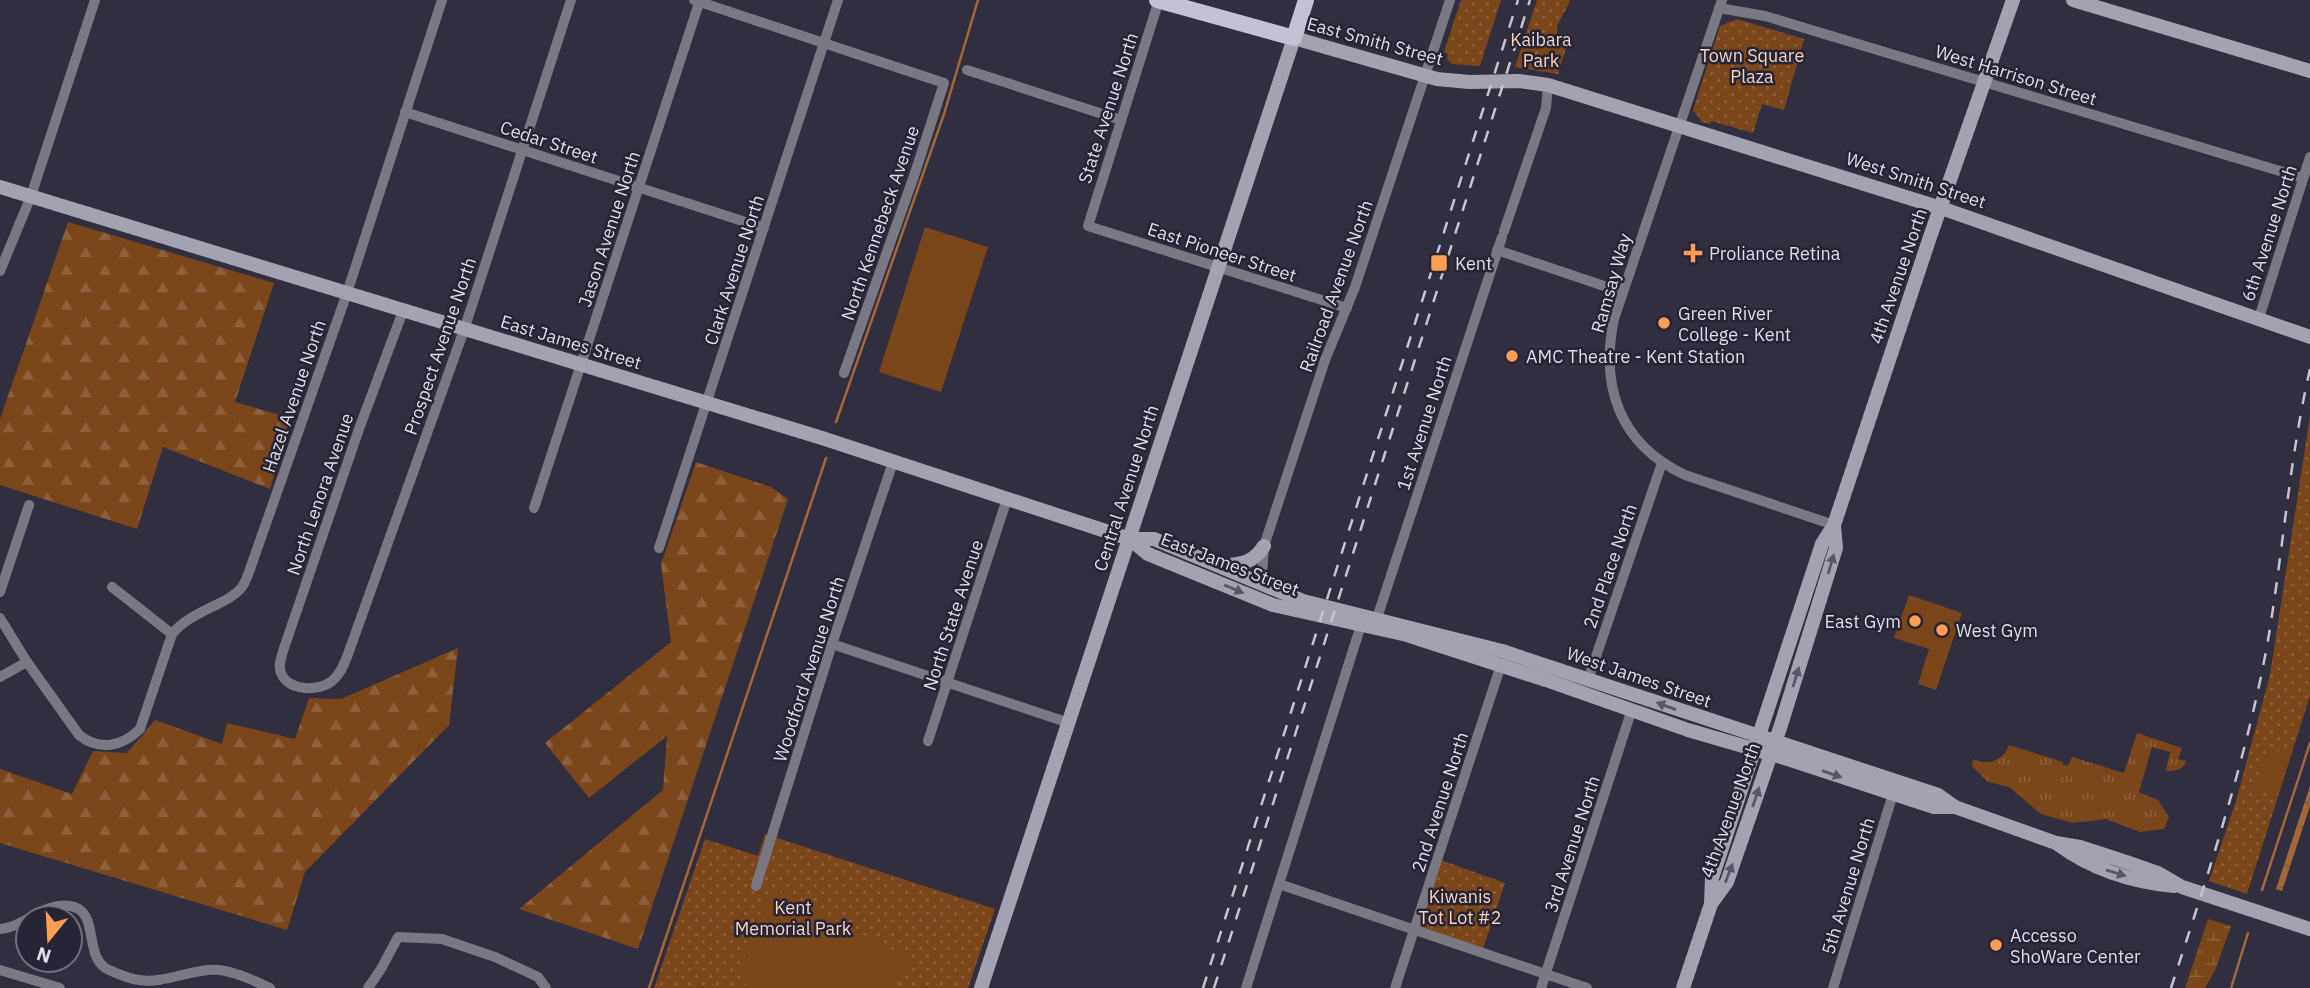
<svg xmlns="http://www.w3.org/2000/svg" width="2310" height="988" font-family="'IBM Plex Sans',sans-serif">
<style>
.grass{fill:url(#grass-tufts)}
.forest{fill:url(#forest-firs)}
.wetland{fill:url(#wetland-marsh)}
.park{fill:url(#park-dots)}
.pitch{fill:#7b461a}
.water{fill:url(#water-ripples)}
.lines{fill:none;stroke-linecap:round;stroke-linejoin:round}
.stream{stroke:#a46738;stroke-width:2.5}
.street{stroke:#7a7983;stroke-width:10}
.secondary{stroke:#a4a2b1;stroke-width:14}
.primary{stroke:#c4c1d5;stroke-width:16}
.rail{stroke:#c6c4d1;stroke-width:2.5;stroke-dasharray:12 12;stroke-linecap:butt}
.oneway{fill:#595667}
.poi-dot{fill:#fc9d53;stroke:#272435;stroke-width:2.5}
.labels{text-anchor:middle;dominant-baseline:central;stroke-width:5;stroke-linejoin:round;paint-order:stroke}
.park-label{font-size:18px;fill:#f7d4bb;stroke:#272435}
.street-label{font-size:18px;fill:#dfdde9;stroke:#272435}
.poi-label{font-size:18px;fill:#dfdde9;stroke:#272435;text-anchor:start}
</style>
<defs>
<pattern id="grass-tufts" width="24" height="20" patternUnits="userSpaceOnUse" patternTransform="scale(1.75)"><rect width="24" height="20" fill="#7b461a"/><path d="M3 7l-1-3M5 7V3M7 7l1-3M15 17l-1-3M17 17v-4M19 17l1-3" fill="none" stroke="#8d603b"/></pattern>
<pattern id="forest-firs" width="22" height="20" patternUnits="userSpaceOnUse" patternTransform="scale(1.75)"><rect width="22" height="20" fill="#7b461a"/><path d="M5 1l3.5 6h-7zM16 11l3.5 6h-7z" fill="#8d603b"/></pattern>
<pattern id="wetland-marsh" width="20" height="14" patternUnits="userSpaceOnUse" patternTransform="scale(1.75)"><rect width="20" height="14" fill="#7b461a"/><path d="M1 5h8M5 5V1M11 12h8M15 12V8" fill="none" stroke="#8d603b"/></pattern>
<pattern id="park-dots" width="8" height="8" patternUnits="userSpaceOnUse" patternTransform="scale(1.75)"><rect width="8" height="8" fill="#7b461a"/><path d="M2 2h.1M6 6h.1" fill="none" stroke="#8d603b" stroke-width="1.8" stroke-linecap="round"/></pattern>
<pattern id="water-ripples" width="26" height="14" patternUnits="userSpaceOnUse" patternTransform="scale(1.75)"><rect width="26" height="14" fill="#a46738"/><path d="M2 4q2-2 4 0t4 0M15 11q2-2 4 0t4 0" fill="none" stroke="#7d583e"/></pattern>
</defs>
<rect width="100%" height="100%" fill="#312e40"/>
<!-- grass -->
<path class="grass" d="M 2137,733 L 2182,748 L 2178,759 L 2186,761 C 2183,771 2175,770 2166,771 L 2170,752 L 2152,747 L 2139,792 L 2158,800 L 2169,817 L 2164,829 L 2140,832 L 2106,819 L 2073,823 L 2041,814 L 2009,787 L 1988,782 L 1972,766 L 1973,759 C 1987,766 2004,761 2009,745 L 2063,762 L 2063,765 L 2068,766 L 2072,757 L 2124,773 Z"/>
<!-- forest -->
<g class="forest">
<polygon points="68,222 274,283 235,402 290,418 270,489 163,447 137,529 0,485 0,419"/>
<polygon points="696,462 771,487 788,499 638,949 519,909 663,790 667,736 589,798 545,743 671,642 661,564"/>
<polygon points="458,648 449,725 305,872 287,930 0,843 0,769 72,794 93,751 127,753 155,720 222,744 227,723 295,739 309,698 341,699"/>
</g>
<!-- wetland -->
<polygon class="wetland" points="2208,919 2231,926 2216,968 2205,988 2185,988"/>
<!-- park -->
<g class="park">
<polygon points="1461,0 1501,0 1480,66 1452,64 1447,60 1448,54 1444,52"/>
<path d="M 1537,0 L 1570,0 C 1563,21 1547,27 1566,48 L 1558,74 L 1515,67 Z"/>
<polygon points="1737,19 1804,39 1784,110 1762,104 1753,133 1711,121 1710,124 1702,122 1693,110 1720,26"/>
<polygon points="2310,416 2310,696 2247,894 2209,881 2236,801 2270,675"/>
<polygon points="765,834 995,909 968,988 654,988 705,839 758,856"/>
<polygon points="1438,859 1505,883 1482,952 1415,929"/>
</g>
<!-- pitch -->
<g class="pitch">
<polygon points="925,227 988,247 941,392 879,372"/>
<polygon points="1909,595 1962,613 1936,690 1918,684 1929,649 1894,638"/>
<polygon points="2269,749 2290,756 2277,795 2256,788"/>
<path d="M 779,891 L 906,957 L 908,964 L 894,988 L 746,988 C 741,965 745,938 758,917 C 763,908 773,899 779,891 Z"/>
</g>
<!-- water -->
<polygon class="water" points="2310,786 2310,806 2282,891 2276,889"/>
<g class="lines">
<!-- stream -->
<g class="stream">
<polyline points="836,422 944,114 978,0"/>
<polyline points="2262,890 2310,743"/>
<polyline points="649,988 826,458"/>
<polyline points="2231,988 2248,933"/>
</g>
<!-- street -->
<g class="street">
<polyline points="694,0 944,83 915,173 844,373"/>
<polyline points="1159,0 1088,226 1347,308"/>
<path d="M 1722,0 L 1614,319 C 1600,386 1619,444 1685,475 L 1834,525"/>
<polyline points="1719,8 1765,16 2303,178"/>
<polyline points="967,70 1121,120"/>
<polyline points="405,112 764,228"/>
<polyline points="1504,231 1546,108 1548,85"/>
<polyline points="1497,250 1622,292"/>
<polyline points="0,271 31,196 95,0"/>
<path d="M 403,311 L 359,429 L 283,651 C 281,658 278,666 281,673 C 288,691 319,692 332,681 C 340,675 343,666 347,657 L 464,330 L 571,0"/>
<polyline points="2259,318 2310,157"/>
<polyline points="534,508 700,0"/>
<polyline points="659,548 838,0"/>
<polyline points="1258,583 1262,574 1264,546 1325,360 1355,287 1450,0"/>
<polyline points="112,587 172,634"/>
<polyline points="0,592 29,505"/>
<path d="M 0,618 L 27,662 L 79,735 C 99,751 122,747 140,729 L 172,634 C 192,610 228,605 242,587 C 245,583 247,577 249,572 L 347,293 L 442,0"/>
<polyline points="1377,618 1502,237"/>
<polyline points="832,644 1069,723"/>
<polyline points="0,677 27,662"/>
<polyline points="1588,680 1662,463"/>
<polyline points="928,741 1007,499"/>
<polyline points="1279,884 1587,988"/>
<polyline points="756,886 832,644 893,462"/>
<path d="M 0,929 C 25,927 43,902 70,906 C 101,910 82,958 109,970 C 118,974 129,979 139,980 C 166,984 192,968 219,970 C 236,972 255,981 270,988"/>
<polyline points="0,970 60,988"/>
<polyline points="368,988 381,969 398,937 442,939 495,957 538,977 546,988"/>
<polyline points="1246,988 1361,625"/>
<polyline points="1395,988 1501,665"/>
<polyline points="1541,988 1632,709"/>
<polyline points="1833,988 1893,794"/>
</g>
<!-- secondary -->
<g class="secondary">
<polyline points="2073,0 2310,71"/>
<polyline points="0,187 822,438 1130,539 1154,539 1303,601 1502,651 1938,795 1955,807 2056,843 2080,847 2129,863 2158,873 2182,887 2310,929"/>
<polyline points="1130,539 1148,554 1273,605 1407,635 1546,680 1688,730 1791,760 1934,807 1955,807"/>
<path d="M 1220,566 C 1240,564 1253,564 1264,546"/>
<path d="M 2059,845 C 2092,869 2133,882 2174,886"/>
<polyline points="1711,904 1727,882 1781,725 1836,548 1834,525"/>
<polyline points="981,988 1294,38 1437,79 1469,82 1519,81 1548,85 1941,208 2310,337"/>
<polyline points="1683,988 1711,904 1712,878 1822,544 1834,525 1930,237 2013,0"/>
</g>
<!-- primary -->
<polyline class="primary" points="1157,0 1294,38 1306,0"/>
<!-- rail -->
<g class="rail">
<polyline points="1203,988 1518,0"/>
<polyline points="1214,988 1530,0"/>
<path d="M 2171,988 C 2207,878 2246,760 2267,646 C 2283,554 2289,460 2310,369"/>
</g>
</g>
<!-- one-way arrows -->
<defs><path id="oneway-solid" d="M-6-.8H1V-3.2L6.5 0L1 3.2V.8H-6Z" transform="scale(1.75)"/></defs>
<g class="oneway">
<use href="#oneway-solid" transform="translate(1831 564) rotate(-74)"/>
<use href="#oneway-solid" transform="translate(1234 589) rotate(23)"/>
<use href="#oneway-solid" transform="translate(1796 677) rotate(-73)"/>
<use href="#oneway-solid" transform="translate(1666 706) rotate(-160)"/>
<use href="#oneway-solid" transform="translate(1832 774) rotate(19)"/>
<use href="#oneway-solid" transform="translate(1756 797) rotate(-71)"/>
<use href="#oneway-solid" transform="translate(1729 873) rotate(-69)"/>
<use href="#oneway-solid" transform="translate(2116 873) rotate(17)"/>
</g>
<!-- markers -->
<g class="poi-dot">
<path d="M1689.5 242.5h7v7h7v7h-7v7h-7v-7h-7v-7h7z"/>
<rect x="1430" y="254" width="18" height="18" rx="3.5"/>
<circle cx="1664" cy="323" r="7"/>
<circle cx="1512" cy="356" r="7"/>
<circle cx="1915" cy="621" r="7"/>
<circle cx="1942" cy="630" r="7"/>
<circle cx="1996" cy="945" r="7"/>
</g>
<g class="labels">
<!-- park labels -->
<g class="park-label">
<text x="1541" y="39">Kaibara<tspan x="1541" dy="21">Park</tspan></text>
<text x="1752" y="55">Town Square<tspan x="1752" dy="21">Plaza</tspan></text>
<text x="1460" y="896">Kiwanis<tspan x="1460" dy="21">Tot Lot #2</tspan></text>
<text x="793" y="907">Kent<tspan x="793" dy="21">Memorial Park</tspan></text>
</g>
<!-- street labels -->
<g class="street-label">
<text transform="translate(1375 41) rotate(15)">East Smith Street</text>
<text transform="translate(2016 75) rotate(17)">West Harrison Street</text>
<text transform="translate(1108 108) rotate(-72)">State Avenue North</text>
<text transform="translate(549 142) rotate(18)">Cedar Street</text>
<text transform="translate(1916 180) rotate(18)">West Smith Street</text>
<text transform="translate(880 223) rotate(-71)">North Kennebeck Avenue</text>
<text transform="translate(609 229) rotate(-72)">Jason Avenue North</text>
<text transform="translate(2269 233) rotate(-72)">6th Avenue North</text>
<text transform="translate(1222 252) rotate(18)">East Pioneer Street</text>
<text transform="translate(734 270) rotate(-72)">Clark Avenue North</text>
<text transform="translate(1898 276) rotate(-71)">4th Avenue North</text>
<text transform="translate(1611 283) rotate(-74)">Ramsay Way</text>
<text transform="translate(1336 286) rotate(-70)">Railroad Avenue North</text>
<text transform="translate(571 342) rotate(17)">East James Street</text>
<text transform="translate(440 346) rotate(-71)">Prospect Avenue North</text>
<text transform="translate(294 396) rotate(-71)">Hazel Avenue North</text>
<text transform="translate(1424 423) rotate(-72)">1st Avenue North</text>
<text transform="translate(1126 488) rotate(-72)">Central Avenue North</text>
<text transform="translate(320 494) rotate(-71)">North Lenora Avenue</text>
<text transform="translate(1230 564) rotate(21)">East James Street</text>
<text transform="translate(1610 566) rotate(-71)">2nd Place North</text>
<text transform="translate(953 615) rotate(-72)">North State Avenue</text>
<text transform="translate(809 669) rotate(-72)">Woodford Avenue North</text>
<text transform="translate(1639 677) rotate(19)">West James Street</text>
<text transform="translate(1440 802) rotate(-72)">2nd Avenue North</text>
<text transform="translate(1730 810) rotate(-70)">4th Avenue North</text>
<text transform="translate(1572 844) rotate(-72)">3rd Avenue North</text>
<text transform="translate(1848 886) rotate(-73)">5th Avenue North</text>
</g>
<!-- poi labels -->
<g class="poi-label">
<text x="1709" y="253">Proliance Retina</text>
<text x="1455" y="263">Kent</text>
<text x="1678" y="313">Green River<tspan x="1678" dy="21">College - Kent</tspan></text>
<text x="1526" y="356">AMC Theatre - Kent Station</text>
<text x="1901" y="621" text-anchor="end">East Gym</text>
<text x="1956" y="630">West Gym</text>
<text x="2010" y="935">Accesso<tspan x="2010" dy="21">ShoWare Center</tspan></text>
</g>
</g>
<!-- north arrow -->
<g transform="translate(49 939) rotate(198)"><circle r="33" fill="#272435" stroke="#716e7d" stroke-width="2"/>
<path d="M0-5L12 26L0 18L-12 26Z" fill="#fc9d53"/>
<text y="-10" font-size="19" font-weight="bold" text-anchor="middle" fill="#dfdde9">N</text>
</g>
</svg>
